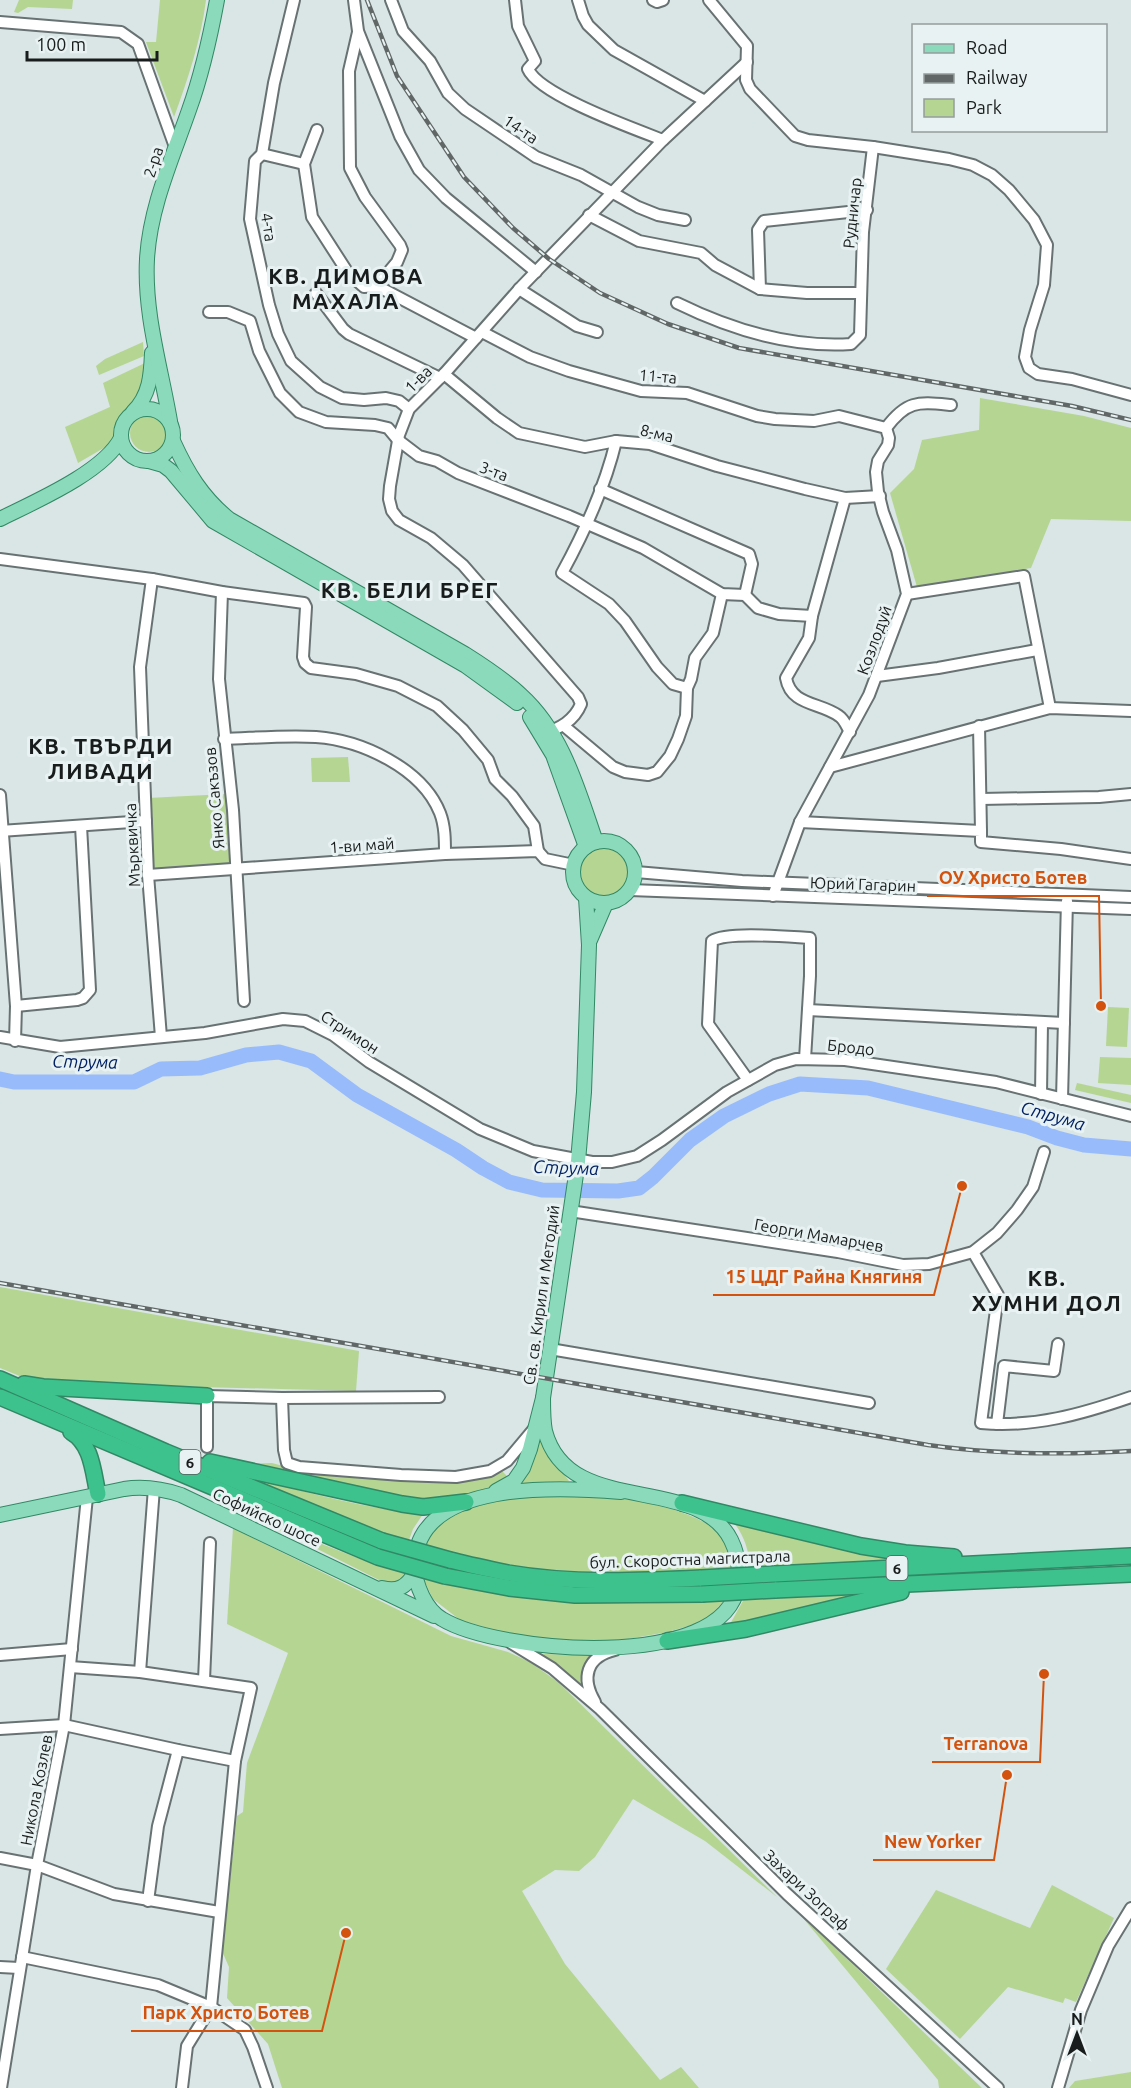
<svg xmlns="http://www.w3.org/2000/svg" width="1131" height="2088" font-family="Ubuntu,sans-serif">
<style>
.green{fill:#b5d593}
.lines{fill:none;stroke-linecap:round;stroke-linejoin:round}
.river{stroke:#98bbfc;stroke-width:15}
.minor-casing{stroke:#697272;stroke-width:14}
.major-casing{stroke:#318865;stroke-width:16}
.highway-casing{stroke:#318865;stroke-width:18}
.minor{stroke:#fff;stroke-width:10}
.major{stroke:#8bdabb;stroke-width:14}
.highway{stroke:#3ec28d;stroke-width:15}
.rail-casing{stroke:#616767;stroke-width:4.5}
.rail{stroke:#e8f2f2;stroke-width:2;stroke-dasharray:7;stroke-linecap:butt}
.highway-bridge-casing{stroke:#318865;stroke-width:18;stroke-linecap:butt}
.highway-bridge{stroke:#3ec28d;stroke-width:15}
.labels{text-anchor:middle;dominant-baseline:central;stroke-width:6;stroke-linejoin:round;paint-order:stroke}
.shield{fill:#e8f2f2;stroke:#575c5c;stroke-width:1.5}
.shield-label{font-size:15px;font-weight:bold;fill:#191c1c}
.street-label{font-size:16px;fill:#191c1c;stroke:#e8f2f2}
.water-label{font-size:18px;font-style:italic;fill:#032265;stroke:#e8f2f2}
.district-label{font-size:22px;font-weight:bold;letter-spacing:1.5px;fill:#191c1c;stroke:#e8f2f2}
.leader{fill:none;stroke:#d3530e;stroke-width:2}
.callout-dot{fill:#d3530e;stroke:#e8f2f2;stroke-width:2}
.callout-label{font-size:18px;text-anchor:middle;font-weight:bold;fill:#d3530e;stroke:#e8f2f2;stroke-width:6;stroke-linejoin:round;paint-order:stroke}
</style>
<rect width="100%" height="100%" fill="#dae5e5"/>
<!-- green -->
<g class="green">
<polygon points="19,0 73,0 72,9 28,7 18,13 14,12"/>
<path d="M 160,0 L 206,0 C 201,40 188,79 174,117 L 146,42 L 156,42 Z"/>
<polygon points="143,342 144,356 99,375 96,366 105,359"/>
<path d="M 145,363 L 147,371 L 137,403 C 120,413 118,424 114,442 L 78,463 L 65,427 L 110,407 L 103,383 Z"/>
<polygon points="980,398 1084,416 1131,428 1131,521 1051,519 1031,568 917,587 890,493 914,469 922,440 979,430"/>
<circle cx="149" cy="433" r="19"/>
<polygon points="348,757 350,782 312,782 311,758"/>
<polygon points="226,794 230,865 152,869 148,798"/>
<circle cx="603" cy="873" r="25"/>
<polygon points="1108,1007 1129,1008 1127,1047 1106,1046"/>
<polygon points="1100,1057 1131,1058 1131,1085 1098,1083"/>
<polygon points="1077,1083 1131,1095 1131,1103 1075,1090"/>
<polygon points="0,1287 359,1351 356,1391 50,1383 27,1379 0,1368"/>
<polygon points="538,1436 543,1436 548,1452 569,1481 538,1482 517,1485"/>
<path d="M 272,1463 L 290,1468 L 421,1480 L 501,1470 L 507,1476 C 495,1496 434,1501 411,1500 L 241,1464 Z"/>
<path d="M 229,1472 C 293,1488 357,1508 423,1514 L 413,1529 L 408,1543 L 384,1536 Z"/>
<path d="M 194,1487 C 263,1517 332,1553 405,1573 L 401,1581 L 387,1584 Z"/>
<path d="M 584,1493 C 620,1498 695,1506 720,1535 C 728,1545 730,1558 731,1570 C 701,1572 670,1575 639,1575 C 567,1575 495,1566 425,1547 C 447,1492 533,1496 584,1493 Z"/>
<path d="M 729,1517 C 791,1536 852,1555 917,1562 L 751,1569 C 748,1548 744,1533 729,1517 Z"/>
<polygon points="233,1528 451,1636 508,1652 530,1662 558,1682 777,1897 705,1841 633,1799 595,1857 579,1871 555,1870 522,1891 565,1964 660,2080 681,2067 699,2088 282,2088 268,2044 227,1998 229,1967 222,1951 237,1816 243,1812 247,1763 288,1653 227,1624"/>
<path d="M 423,1578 C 521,1604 624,1607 725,1600 L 705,1621 L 668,1632 L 628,1639 L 578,1642 L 512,1635 L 460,1620 L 433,1599 Z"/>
<polygon points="887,1591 730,1624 744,1599"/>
<path d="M 543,1654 L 591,1655 C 582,1667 580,1674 581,1688 Z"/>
<polygon points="1052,1885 1114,1918 1076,2002 1065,1998 1063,2003 1008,1987 960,2039 886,1969 936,1890 1030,1928"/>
<polygon points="798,1912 982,2088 939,2088 938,2080"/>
<polygon points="1131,2072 1131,2088 1069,2088 1075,2081"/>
</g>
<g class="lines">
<!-- river -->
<polyline class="river" points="0,1079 14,1082 134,1082 161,1069 200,1068 246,1055 279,1052 311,1061 357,1095 456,1150 483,1168 509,1182 542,1190 618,1191 639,1188 653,1177 690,1140 724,1116 769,1094 800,1084 868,1088 1028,1127 1057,1138 1084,1145 1131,1149"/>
<defs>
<g id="minor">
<polyline points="294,0 274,83 262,154 255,161 250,219 269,305 278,334 291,361 320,387 342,398 364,400 386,398 399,401 409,409"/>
<polyline points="354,0 358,31 400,136 419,170 446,198 536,272"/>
<polyline points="391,0 403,31 430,61 448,93 465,109 536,157 581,175 638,207 658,215 685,220"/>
<path d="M 515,0 L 518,26 L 535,61 L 528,69 C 539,95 635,129 663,140"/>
<polyline points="578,0 583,16 588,25 614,50 705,101"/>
<polyline points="653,0 657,2 663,0"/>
<polyline points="0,22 121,32 138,44 175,147"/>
<polyline points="358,32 349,71 350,168 365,197 400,245 402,250 397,262 377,286"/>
<polyline points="317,130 304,164 312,217 348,273 364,287 377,286 476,338"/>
<polyline points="873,147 949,159 973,165 992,175 1009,190 1034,220 1047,245 1044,285 1030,330 1025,357 1029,368 1038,374 1072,379 1131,395"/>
<polyline points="262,154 304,164"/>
<polyline points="589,215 639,241 701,253 715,265 760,289 807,293 861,293"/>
<polyline points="519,289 577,326 597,332"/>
<polyline points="760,289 758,230 764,221 867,210"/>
<polyline points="316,293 343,329 349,334 440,378"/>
<path d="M 677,303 C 730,329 790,348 851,344 L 860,335 L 863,232 L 873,147 L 808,140 L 795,136 L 750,89 L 746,80 L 747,46 L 709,0"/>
<polyline points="209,312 228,312 250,321 259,351 280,393 299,412 326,422 375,425 388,428 398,440 419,456 437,461 458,473 569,516 643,548 722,594 745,595 758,608 779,614 812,616"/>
<polyline points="482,332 530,357 569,371 641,391 687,393 757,416 775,419 814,421 839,416 886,428 889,438 888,445 878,461 876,472 878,492 883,512 897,550 907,594 869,695 800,822 773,896"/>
<polyline points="444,374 497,418 519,433 585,447 616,441 650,444 717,466 805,489 845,498 880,496"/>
<path d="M 886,428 C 907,400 918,402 951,405"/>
<path d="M 616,441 C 605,487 585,531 562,573 L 609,604 L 625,621 L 657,667 L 673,684 L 687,688"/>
<polyline points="600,489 749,554 752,564 745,595"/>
<path d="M 845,498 L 812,616 L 809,638 L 786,678 C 791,706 820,702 839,716 C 844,719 847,727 850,732"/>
<polyline points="0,559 152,579 222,592 304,603 306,607 303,657 305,663 311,668 356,674 398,686 437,706 463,730 488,760 495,779 512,796 534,826 538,851"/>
<polyline points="152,579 140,667 148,875 161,1037"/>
<polyline points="222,592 219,679 233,810 244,1001"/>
<polyline points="907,594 1024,576 1050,708"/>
<polyline points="877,676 938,668 1037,650"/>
<polyline points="564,726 613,767 625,772 648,775 657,772 670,756 678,739 686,716 687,688 691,679 695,658 713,633 722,594"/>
<polyline points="979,726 981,831"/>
<path d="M 543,734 C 560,728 574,721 581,704 L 578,697 L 463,565 L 431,538 L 399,520 L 392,511 L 389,499 L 390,486 L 399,435 L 409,409 L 444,374 L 521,287 L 663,140 L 747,62"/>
<path d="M 224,739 C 254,738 286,735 316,737 C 361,740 422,768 440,813 C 445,826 445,840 445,854"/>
<polyline points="830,767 1050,708 1131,711"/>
<polyline points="0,795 16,1006 15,1041"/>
<polyline points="981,799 1099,797 1131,794"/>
<polyline points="800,822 981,831 981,842 1061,849 1131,859"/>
<polyline points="0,831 146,821"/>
<polyline points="636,872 742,881 1131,897"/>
<polyline points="148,875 445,854 538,851 545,859 574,865"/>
<polyline points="630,890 1131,909"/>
<polyline points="16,1006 77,1000 83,998 90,990 81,826"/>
<polyline points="808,1010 1064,1023"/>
<polyline points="0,1037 60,1047 205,1033 283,1019 305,1021 333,1035 369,1062 480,1129 533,1151 592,1162 612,1162 637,1156 662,1140 727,1092 775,1065 796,1059 845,1060 996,1082 1131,1116"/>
<path d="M 748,1080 L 708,1024 L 712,941 C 727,931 790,937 810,938 L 810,976 L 805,1059"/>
<polyline points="1041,1094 1042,1023"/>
<polyline points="1062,1099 1067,901"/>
<polyline points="570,1211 838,1252 903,1265 929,1264 973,1252 997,1233 1017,1210 1033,1187 1044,1152"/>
<path d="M 973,1252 L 998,1295 L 981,1423 C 1033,1428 1082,1414 1131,1397"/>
<polyline points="550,1349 869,1403"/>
<polyline points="282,1398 284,1450 287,1463 299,1467 401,1475 456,1477 490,1471 507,1461 533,1430"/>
<polyline points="997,1424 1004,1366 1054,1371 1058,1344"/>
<polyline points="207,1447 207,1396 282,1398 439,1397"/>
<polyline points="511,1643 552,1668 600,1709 787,1894 998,2088"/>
<polyline points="0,1655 72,1649"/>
<polyline points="70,1667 140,1672 251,1688 235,1761 211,2007 187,2046 182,2088"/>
<polyline points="140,1672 154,1488"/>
<polyline points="204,1680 210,1543"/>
<path d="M 595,1702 C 581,1678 586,1657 615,1650"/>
<polyline points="0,1729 64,1725 178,1750 235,1761"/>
<polyline points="0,1858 37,1865 114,1894 219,1912"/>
<polyline points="148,1901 158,1826 178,1750"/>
<polyline points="22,1957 158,1985 211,2007 245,2030 253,2047 267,2088"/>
<polyline points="0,1967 19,1968"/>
<polyline points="1,2088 37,1865 64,1725 87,1497"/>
<polyline points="1058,2088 1081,2010 1108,1946 1131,1908"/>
</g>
<g id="major">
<circle cx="147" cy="435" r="26"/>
<path d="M 133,412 C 150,395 151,375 152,353"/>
<path d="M 170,421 C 161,368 144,314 147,259 C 150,207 172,159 189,110 C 202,74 210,38 217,0"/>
<path d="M 173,441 C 187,472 202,497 229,519 L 465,654 C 484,666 504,679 521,695 C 563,733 578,790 596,842"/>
<polyline points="149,461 163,465 171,471 213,521 466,666 517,703"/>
<path d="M 0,519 C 34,502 104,472 121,438"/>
<polyline points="530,717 553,755 586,847"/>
<circle cx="604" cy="872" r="31"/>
<polyline points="590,940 606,903"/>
<path d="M 543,1398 C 543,1409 543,1421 545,1431 C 568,1519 697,1472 731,1540 C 738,1554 740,1570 738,1585 C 725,1673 498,1653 442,1619 C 426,1610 415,1585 415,1567 C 413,1478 563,1487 621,1492"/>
<polyline points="496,1491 514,1481 523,1468 530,1449 543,1398 578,1161 584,1092 589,945 586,898"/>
<path d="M 0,1515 L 124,1489 C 144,1486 163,1489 181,1495 L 434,1616"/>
<path d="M 382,1588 C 398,1592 406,1587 415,1573"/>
</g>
<g id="highway">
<polyline points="0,1379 166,1452 382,1541"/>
<polyline points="24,1384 43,1387 207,1396"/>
<polyline points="0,1397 378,1557"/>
<path d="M 71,1432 C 92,1444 93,1472 98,1494"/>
<polyline points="210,1462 402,1504 423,1507 466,1502"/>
<polyline points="682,1503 861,1546 905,1553 954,1557"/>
<path d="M 450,1560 C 469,1565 489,1569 508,1573 C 572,1584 637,1581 701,1578"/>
<polyline points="774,1574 1131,1556"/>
<polyline points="445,1576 509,1588 575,1595 702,1594"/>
<polyline points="775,1590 1131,1574"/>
<polyline points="667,1641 746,1629 901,1592"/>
</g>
</defs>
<!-- minor casing -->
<use href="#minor" class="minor-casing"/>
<!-- major casing -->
<use href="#major" class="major-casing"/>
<!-- highway casing -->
<use href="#highway" class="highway-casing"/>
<!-- minor -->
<use href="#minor" class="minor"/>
<!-- major -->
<use href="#major" class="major"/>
<!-- highway -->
<use href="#highway" class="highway"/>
<defs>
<g id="rail">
<polyline points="367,0 397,76 464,177 513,228 549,259 600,293 668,324 739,348 1072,406 1131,420"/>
<path d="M 0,1283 L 928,1445 C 997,1455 1062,1455 1131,1451"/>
</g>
</defs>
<!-- rail casing -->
<use href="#rail" class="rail-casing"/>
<!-- rail -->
<use href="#rail" class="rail"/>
<defs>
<g id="highway-bridge">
<polyline points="382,1541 450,1560"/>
<polyline points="378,1557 445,1576"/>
<polyline points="701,1578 774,1574"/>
<polyline points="702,1594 775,1590"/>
</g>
</defs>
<!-- highway-bridge casing -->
<use href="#highway-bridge" class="highway-bridge-casing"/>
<!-- highway-bridge -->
<use href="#highway-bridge" class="highway-bridge"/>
</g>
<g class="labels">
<!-- shield labels -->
<g class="shield">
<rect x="179.5" y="1450" width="21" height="24" rx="4.5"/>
<rect x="886.5" y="1556" width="21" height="24" rx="4.5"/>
</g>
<g class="shield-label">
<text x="190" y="1462">6</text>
<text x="897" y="1568">6</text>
</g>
<!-- street labels -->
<g class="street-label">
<text transform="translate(521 129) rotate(34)">14-та</text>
<text transform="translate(153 162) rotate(-72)">2-ра</text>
<text transform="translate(852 213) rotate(-84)">Рудничар</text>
<text transform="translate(269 227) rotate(81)">4-та</text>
<text transform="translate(658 376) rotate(5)">11-та</text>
<text transform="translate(418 379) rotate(-45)">1-ва</text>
<text transform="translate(657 433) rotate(13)">8-ма</text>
<text transform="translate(494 471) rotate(21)">3-та</text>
<text transform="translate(874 640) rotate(-70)">Козлодуй</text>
<text transform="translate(214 798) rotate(-95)">Янко Сакъзов</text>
<text transform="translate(132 845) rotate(-93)">Мърквичка</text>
<text transform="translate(362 845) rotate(-4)">1-ви май</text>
<text transform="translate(863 884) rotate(2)">Юрий Гагарин</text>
<text transform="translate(350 1032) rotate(33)">Стримон</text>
<text transform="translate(851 1047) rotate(6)">Бродо</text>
<text transform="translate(819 1235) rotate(10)">Георги Мамарчев</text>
<text transform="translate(541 1295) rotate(-82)">Св. св. Кирил и Методий</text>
<text transform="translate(267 1517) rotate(25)">Софийско шосе</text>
<text transform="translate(690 1559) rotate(-2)">бул. Скоростна магистрала</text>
<text transform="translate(36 1790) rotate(-79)">Никола Козлев</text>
<text transform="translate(807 1890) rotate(43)">Захари Зограф</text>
</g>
<!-- water labels -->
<g class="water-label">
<text transform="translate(85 1061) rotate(1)">Струма</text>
<text transform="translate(1053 1115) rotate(16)">Струма</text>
<text transform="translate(566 1167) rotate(2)">Струма</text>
</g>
<!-- district labels -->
<g class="district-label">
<text x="346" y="275">КВ. ДИМОВА<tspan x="346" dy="25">МАХАЛА</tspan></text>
<text x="410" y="589">КВ. БЕЛИ БРЕГ</text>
<text x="101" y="745">КВ. ТВЪРДИ<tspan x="101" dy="25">ЛИВАДИ</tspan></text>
<text x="1047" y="1277">КВ.<tspan x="1047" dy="25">ХУМНИ ДОЛ</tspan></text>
</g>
</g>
<!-- callouts -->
<path class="leader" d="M1101 1006L1099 896H927M962 1186L934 1295H713M1044 1674L1040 1762H932M1007 1775L994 1860H873M346 1933L322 2031H131"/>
<g class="callout-dot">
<circle cx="1101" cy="1006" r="6"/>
<circle cx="962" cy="1186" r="6"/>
<circle cx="1044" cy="1674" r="6"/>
<circle cx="1007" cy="1775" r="6"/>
<circle cx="346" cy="1933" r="6"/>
</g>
<g class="callout-label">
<text x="1013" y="884">ОУ Христо Ботев</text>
<text x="824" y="1283">15 ЦДГ Райна Княгиня</text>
<text x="986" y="1750">Terranova</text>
<text x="933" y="1848">New Yorker</text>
<text x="226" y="2019">Парк Христо Ботев</text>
</g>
<!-- legend -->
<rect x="912" y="24" width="195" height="108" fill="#e8f2f2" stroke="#959c9c" stroke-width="1.5"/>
<rect x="924" y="44" width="30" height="9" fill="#8bdabb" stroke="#959c9c" stroke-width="1.5"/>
<text x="966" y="54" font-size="18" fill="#191c1c">Road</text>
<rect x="924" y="74" width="30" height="9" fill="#616767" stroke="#959c9c" stroke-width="1.5"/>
<text x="966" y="84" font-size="18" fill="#191c1c">Railway</text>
<rect x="924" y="99" width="30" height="18" fill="#b5d593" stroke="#959c9c" stroke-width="1.5"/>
<text x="966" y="114" font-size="18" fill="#191c1c">Park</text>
<!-- north arrow -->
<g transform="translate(1077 2034)" stroke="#e8f2f2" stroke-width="4.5" paint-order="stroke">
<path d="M0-4.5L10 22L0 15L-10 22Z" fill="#191c1c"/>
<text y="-9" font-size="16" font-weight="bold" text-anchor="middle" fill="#191c1c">N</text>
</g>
<!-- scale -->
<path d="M27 51v9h130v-9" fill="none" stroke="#191c1c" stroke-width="3"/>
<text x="36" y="51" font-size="18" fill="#191c1c" stroke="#e8f2f2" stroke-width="4.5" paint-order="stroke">100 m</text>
</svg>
